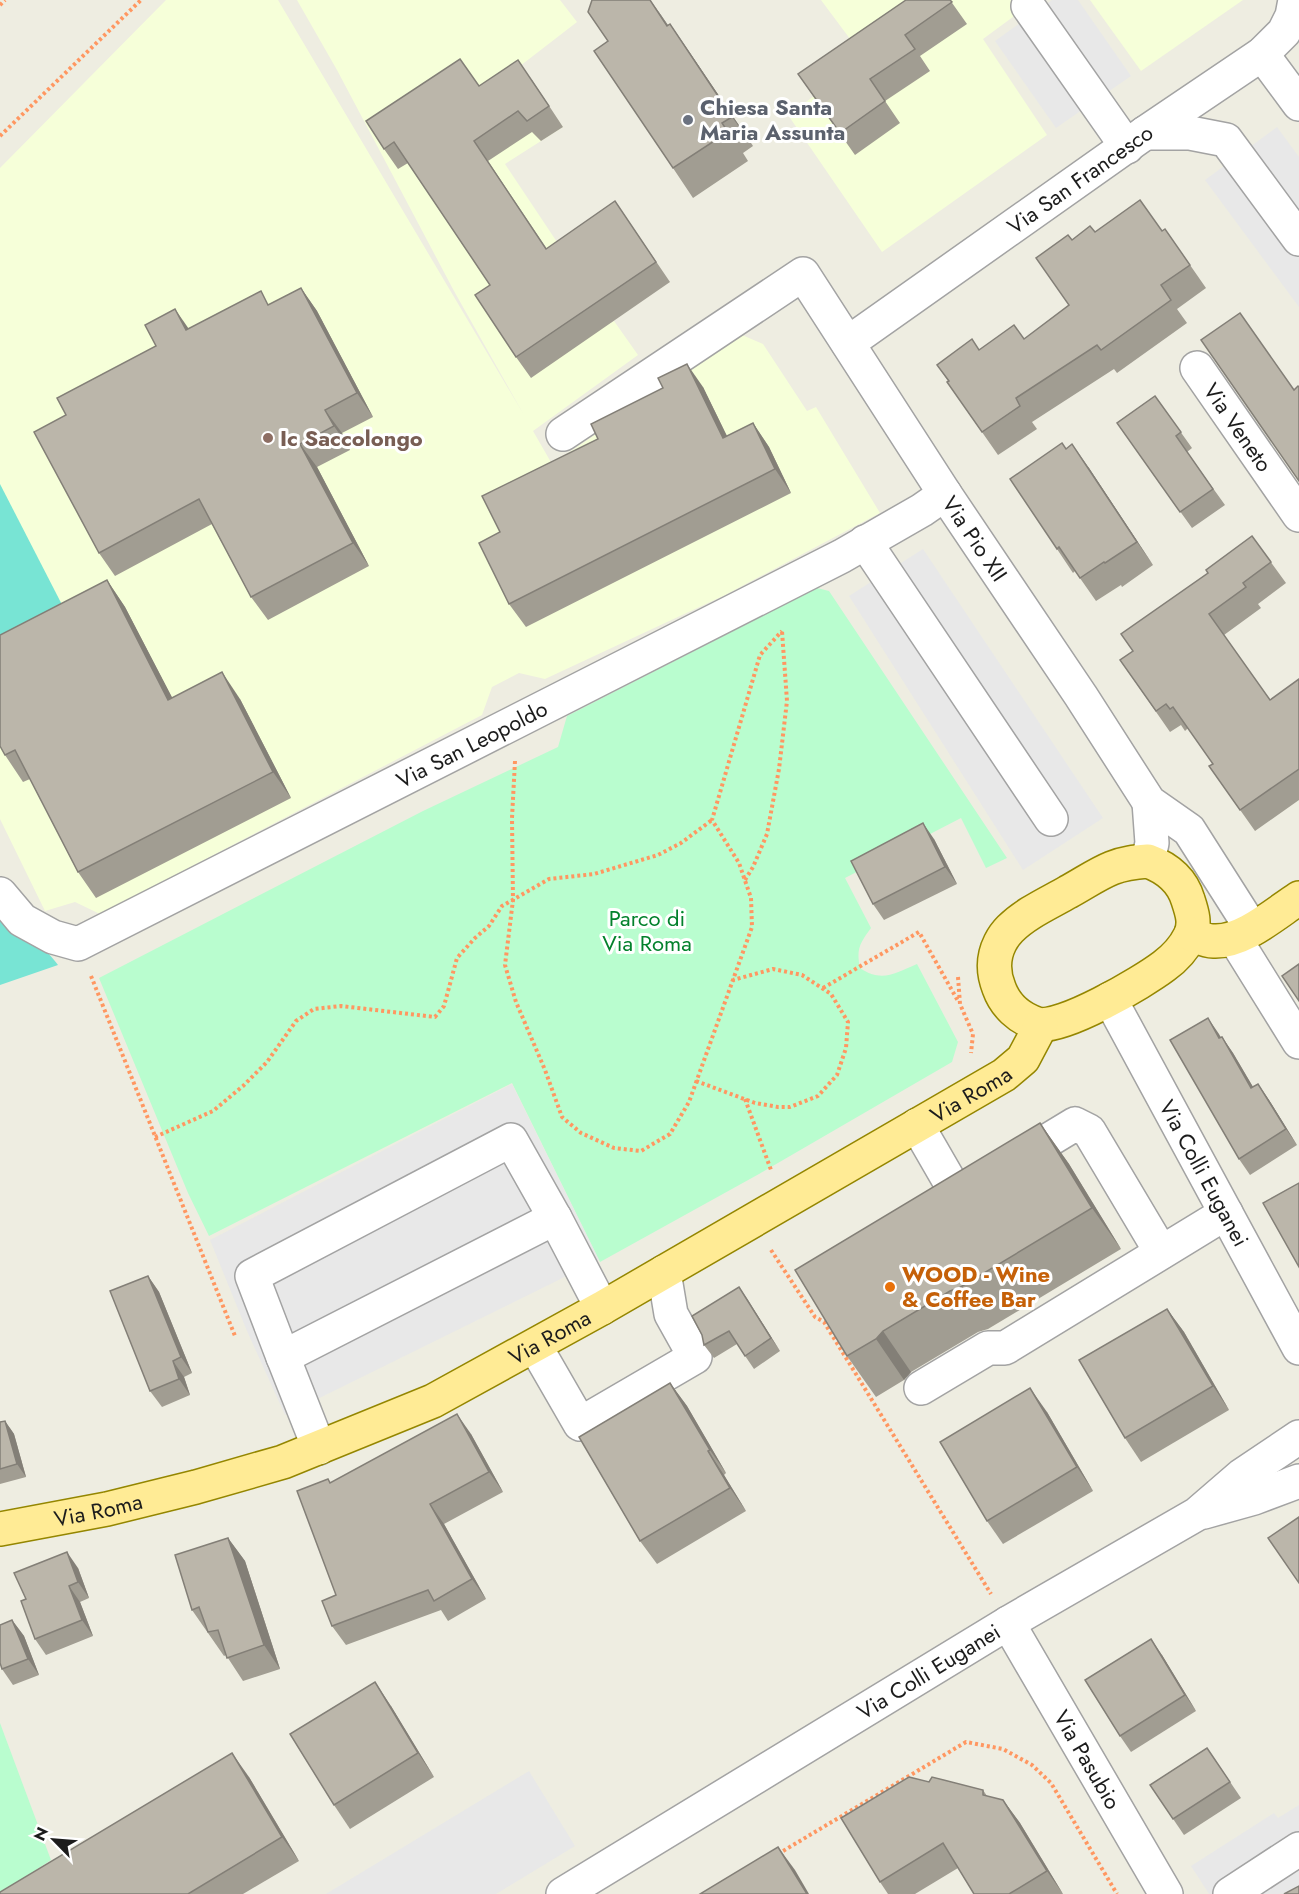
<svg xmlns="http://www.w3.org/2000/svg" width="1299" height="1894" font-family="Jost,sans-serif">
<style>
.education{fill:#f6ffd9}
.park{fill:#b9fdcf}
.pitch{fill:#78e4d4}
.parking{fill:#e8e8e8}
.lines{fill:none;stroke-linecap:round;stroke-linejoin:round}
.minor-casing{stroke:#a3a3a3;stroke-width:36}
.major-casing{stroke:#948600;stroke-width:36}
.path{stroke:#ff9761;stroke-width:4;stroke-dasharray:3 3;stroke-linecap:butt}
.minor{stroke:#fff;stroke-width:33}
.major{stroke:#ffeb95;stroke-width:33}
.wall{fill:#a19d92}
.shaded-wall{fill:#837f77}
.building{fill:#bbb6aa;stroke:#837f77;stroke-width:1.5}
.worship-dot{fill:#6b7280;stroke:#fff;stroke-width:2}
.education-dot{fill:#8d6e63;stroke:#fff;stroke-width:2}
.food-dot{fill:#e8710a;stroke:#fff;stroke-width:2}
.labels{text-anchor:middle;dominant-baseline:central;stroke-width:6;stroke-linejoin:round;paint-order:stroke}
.worship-label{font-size:22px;font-weight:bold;fill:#5b616d;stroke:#fff;text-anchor:start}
.street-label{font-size:22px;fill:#1c1c1c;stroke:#fff}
.education-label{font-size:22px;font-weight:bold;fill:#785e54;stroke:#fff;text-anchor:start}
.park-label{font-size:22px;fill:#03812c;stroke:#fff}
.food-label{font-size:22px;font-weight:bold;fill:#c56008;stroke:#fff;text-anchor:start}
</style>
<rect width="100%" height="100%" fill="#eeede1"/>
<!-- education -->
<g class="education">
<polygon points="166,0 278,0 524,415 454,291 337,70 297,0 560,0 577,22 520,66 563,127 505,164 611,323 614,321 638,355 533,431 552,464 742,335 763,344 807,411 816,407 880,513 725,595 545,679 519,673 492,687 482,715 100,914 75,902 45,911 0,819 0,168"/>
<polygon points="821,0 1036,0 983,39 1047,135 882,252 788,115 865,59"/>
<polygon points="1090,0 1243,0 1141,71"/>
</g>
<!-- park -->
<g class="park">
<path d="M 817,588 L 829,591 L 1007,858 L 986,868 L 961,818 L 845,878 L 871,928 C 860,943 856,949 860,968 C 882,983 895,973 917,964 L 958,1042 L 952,1062 L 759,1174 L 600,1262 L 512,1083 L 209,1236 L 188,1193 L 99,978 L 423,811 L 558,747 L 567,716 Z"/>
<polygon points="0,1723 51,1860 0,1894"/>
</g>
<!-- pitch -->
<g class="pitch">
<polygon points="0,484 75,630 0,668"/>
<path d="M 0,920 C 11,932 24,936 37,944 C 46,950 52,957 58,965 L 0,985 Z"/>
</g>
<!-- parking -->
<g class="parking">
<polygon points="1052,0 1078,0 1131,76 1056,128 995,41"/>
<polygon points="1277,127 1299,157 1299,307 1205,180"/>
<polygon points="923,549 1103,818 1023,870 849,596"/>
<polygon points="512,1084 599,1260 285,1415 247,1331 210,1240"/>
<polygon points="529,1771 575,1846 496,1894 326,1894"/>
<polygon points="1299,1805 1299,1894 1209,1894 1191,1866 1274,1813 1278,1818"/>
</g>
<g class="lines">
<defs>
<g id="minor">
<polyline points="1028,6 1127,147"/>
<polyline points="1262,54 1299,104"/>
<polyline points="1145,133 1190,133 1226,140 1299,239"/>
<path id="s1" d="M 848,343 L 1145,133 L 1262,54 L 1284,32 L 1292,16 L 1295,0"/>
<path id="s2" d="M 1197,368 L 1299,515"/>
<path id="s3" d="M 563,434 L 803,274 L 945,494 L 1081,696 L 1149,802 L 1189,830 L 1252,929"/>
<polyline points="865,542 1051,819"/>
<polyline points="1148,861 1152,843 1149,802"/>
<path id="s4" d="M 0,894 L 22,920 L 53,937 L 78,944 L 842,556 L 922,510 L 945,494"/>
<polyline points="1235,939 1299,1042"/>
<path id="s5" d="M 1110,999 L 1299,1348"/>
<polyline points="917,1125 958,1196"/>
<polyline points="1014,1161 1075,1124 1089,1131 1161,1252"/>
<polyline points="535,1346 580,1424 695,1357 671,1314 664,1272"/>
<polyline points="283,1357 252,1276 511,1140 555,1218"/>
<polyline points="921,1388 988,1348 1005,1348 1226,1213"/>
<polyline points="319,1448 283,1357 555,1218 602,1308"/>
<polyline points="1204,1512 1254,1498 1299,1481"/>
<path id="s6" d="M 1008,1623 L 1166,1894"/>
<path id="s7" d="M 563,1894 L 1008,1623 L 1197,1514 L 1241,1476 L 1299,1437"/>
<polyline points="1230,1894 1299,1849"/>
</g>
<g id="major">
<path d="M 1148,861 C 1167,868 1182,880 1188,900 C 1192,912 1196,924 1190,936 C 1184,948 1175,958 1164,966 C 1143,982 1060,1031 1037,1024 C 1019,1018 1005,1005 999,988 C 993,973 993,957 1000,943 C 1002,939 1007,932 1010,929 C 1026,913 1049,903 1068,892 C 1083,884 1097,874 1112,868 C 1124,863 1135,862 1148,861 Z"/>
<path d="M 1191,934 C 1199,937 1205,941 1213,941 C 1242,943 1276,913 1299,898"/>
<path id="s8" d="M 0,1529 L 107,1509 L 196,1487 L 283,1462 L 433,1401 L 602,1308 L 1004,1075 L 1023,1059 L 1041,1025"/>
</g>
</defs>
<!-- minor casing -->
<use href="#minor" class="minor-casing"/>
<!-- major casing -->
<use href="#major" class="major-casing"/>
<!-- path -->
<g class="path">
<polyline points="0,5 5,0"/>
<polyline points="0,136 141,0"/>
<polyline points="515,761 512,818 513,900 505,965 516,1002 545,1070 562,1117 581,1133 614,1148 641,1151 670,1134 689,1102 752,927 751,898 739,863 712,820 760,655 782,631"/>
<polyline points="745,880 753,867 767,834 779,769 787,701 782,631"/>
<polyline points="91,976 235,1336"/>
<polyline points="958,977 960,1004 973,1034 971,1053"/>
<polyline points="823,988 919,932 958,1001"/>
<polyline points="696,1081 755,1103 778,1107 790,1107 818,1096 837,1075 846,1048 848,1022 831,994 802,975 773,969 733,980"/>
<polyline points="745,1099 771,1170"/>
<polyline points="155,1137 213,1111 243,1086 267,1062 296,1021 314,1009 341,1006 435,1017 444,1006 457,958 475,938 489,926 502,906 549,879 594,874 658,855 681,843 712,820"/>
<polyline points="771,1250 815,1317 824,1322 991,1594"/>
<polyline points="778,1854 966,1742 1003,1749 1032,1765 1051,1783 1117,1894"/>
</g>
<!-- minor -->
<use href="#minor" class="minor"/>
<!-- major -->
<use href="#major" class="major"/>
</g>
<!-- wall -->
<g class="wall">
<polygon points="592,0 650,0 668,25 670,24 690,53 753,146 743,153 748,161 693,198 673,168 608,41"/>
<polygon points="950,0 967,24 920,56 930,71 885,101 900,123 855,155 798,74"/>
<polygon points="532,80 563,127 541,141 532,132 488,161 547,249 615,201 670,282 531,378 516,357 490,285 408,163 398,169 384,149 479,86"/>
<polygon points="1165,229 1206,288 1177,309 1187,323 1117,373 1114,369 1032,422 1037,429 998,455 947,382 948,381 937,365 979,350 1024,339 1069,305 1072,240 1095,232 1162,231"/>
<polygon points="301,288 317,311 373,417 342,433 350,450 317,467 369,566 268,620 251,597 212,524 115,576 99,553 66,415 189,329 270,304"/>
<polygon points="703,387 727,436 753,423 769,447 791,493 526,627 509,604 500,532"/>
<polygon points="1155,396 1192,448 1187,452 1225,505 1192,528 1117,423"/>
<polygon points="1066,449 1089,468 1153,565 1122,587 1121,585 1096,601 1075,571 1073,573 1057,549"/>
<polygon points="1252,536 1286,583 1258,604 1261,608 1224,635 1270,700 1299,679 1299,800 1255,831 1209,766 1213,764 1188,728 1185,731 1181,725 1170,732 1120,660 1133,651 1208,573"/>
<polygon points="107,580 125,607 172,698 240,699 291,798 96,898 78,872 30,779 23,782 5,755"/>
<polygon points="934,839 957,884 884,920 873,904"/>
<polygon points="1221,1037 1222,1037 1233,1053 1253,1087 1258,1084 1269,1100 1297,1145 1250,1175 1239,1159"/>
<polygon points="1040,1123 1069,1164 1121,1249 988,1329 978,1332 911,1372 904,1380 876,1397 847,1356"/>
<polygon points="148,1276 159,1292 192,1373 184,1377 190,1395 162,1407 150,1391"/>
<polygon points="739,1287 780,1351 754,1369 737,1344 714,1358 704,1345"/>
<polygon points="1167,1309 1184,1332 1229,1410 1141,1462 1125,1438"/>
<polygon points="670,1383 687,1406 726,1473 724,1475 746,1511 657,1564 640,1541"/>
<polygon points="1047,1412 1093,1491 1003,1544 987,1521"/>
<polygon points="5,1421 14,1434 26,1477 0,1484 0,1422"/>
<polygon points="471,1434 503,1492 444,1524 486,1599 448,1621 441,1610 346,1645 332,1626 336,1595 328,1479 331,1483"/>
<polygon points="228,1538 245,1561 280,1669 243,1681 226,1655 224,1656 192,1610"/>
<polygon points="78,1568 89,1598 80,1602 93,1636 46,1655 35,1639 26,1599"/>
<polygon points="12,1620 24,1636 39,1675 13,1685 2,1669"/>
<polygon points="1162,1655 1196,1711 1131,1752 1120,1736"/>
<polygon points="391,1706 434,1777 350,1829 334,1805"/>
<polygon points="1207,1748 1241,1798 1184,1835 1150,1785"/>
<polygon points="249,1777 299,1861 243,1894 0,1894"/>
<polygon points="929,1782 983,1790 987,1796 1003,1800 1020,1823 1063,1894 974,1894 958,1868 915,1894 888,1894 880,1882"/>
</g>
<!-- shaded-wall -->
<g class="shaded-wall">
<polygon points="650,0 661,15 688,55"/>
<polygon points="670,24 690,53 753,146 732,117"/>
<polygon points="301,288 317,311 373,417 357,393"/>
<polygon points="175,309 191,332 186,330"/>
<polygon points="687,364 703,387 739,461 723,438"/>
<polygon points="325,410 342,433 350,450 334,426"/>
<polygon points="753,423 769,447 791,493 775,469"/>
<polygon points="300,444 317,467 369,566 353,543"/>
<polygon points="1072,444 1089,468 1153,565 1137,542"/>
<polygon points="107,580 125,607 187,726 168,700"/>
<polygon points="222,672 240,699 291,798 273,772"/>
<polygon points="923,823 934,839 957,884 945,867"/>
<polygon points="1208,1018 1219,1034 1230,1054 1219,1038"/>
<polygon points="1222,1037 1233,1053 1263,1104 1251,1088"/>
<polygon points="1258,1084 1269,1100 1297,1145 1286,1129"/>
<polygon points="1040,1123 1069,1164 1121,1249 1092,1208"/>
<polygon points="148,1276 159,1292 192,1373 181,1357"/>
<polygon points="739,1287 748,1300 780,1351 771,1338"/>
<polygon points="1167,1309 1184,1332 1229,1410 1213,1386"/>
<polygon points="883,1331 911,1372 904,1380 876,1339"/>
<polygon points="173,1361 184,1377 190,1395 179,1379"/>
<polygon points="670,1383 687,1406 726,1473 710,1450"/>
<polygon points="1030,1388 1047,1412 1093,1491 1077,1467"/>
<polygon points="457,1414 471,1434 503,1492 489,1472"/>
<polygon points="5,1421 14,1434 26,1477 17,1464"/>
<polygon points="708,1451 724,1475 746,1511 730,1488"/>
<polygon points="430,1504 444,1524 486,1599 472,1579"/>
<polygon points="228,1538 245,1561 280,1669 264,1645"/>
<polygon points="67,1552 78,1568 89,1598 78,1582"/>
<polygon points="69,1586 80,1602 93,1636 82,1620"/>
<polygon points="12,1620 24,1636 39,1675 28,1659"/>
<polygon points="1151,1639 1162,1655 1196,1711 1185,1695"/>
<polygon points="375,1682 391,1706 434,1777 418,1753"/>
<polygon points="232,1753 249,1777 299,1861 282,1837"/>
<polygon points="1003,1800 1020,1823 1063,1894 1047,1871"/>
<polygon points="778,1847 795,1870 809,1894 807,1894"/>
</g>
<!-- building -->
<g class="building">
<polygon points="592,0 650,0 667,26 670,24 732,117 722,123 728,132 673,168 594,51 608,41 588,12"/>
<polygon points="906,0 950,0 952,2 905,35 915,49 870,79 885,101 840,133 798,74"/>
<polygon points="460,59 479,86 518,60 549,106 527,121 518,111 474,141 546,249 615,201 656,262 516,357 475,295 490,285 394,142 384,149 366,121"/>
<polygon points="1140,200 1162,231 1165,229 1190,265 1161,285 1171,300 1101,350 1097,345 1016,398 1020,406 982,432 947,382 949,381 937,365 972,339 979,350 1014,325 1024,339 1069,305 1036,258 1068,235 1072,240 1090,226 1095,232"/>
<polygon points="301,288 357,393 325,410 334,426 300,444 353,543 251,597 199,499 99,553 34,432 66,415 57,398 156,346 145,325 175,309 186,330 261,291 268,305"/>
<polygon points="1240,313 1294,390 1298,386 1299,387 1299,481 1201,340"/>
<polygon points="687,364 723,438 753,423 775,469 509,604 479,543 500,532 482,496 598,439 591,424 663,388 658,378"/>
<polygon points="1155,396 1181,432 1176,436 1213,489 1180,512 1117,423"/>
<polygon points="1062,443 1066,449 1072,444 1137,542 1105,563 1104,562 1080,578 1059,547 1057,549 1010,479"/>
<polygon points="1252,536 1271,562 1243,583 1246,587 1209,614 1270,700 1299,679 1299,769 1240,810 1209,766 1213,764 1173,707 1170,709 1166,704 1156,711 1120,660 1133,651 1121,634 1208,573 1206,570"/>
<polygon points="107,580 168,700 222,672 273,772 78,872 15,750 5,755 0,746 0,635"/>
<polygon points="923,823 945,867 873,904 851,861"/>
<polygon points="1299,964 1299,1001 1282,976"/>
<polygon points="1208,1018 1219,1038 1222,1037 1251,1088 1258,1084 1286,1129 1239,1159 1170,1040"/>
<polygon points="1040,1123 1092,1208 959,1288 950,1291 883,1331 876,1339 847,1356 795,1270"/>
<polygon points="1299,1183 1299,1267 1263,1203"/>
<polygon points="148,1276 181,1357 173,1361 179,1379 150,1391 110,1291"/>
<polygon points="739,1287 771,1338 745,1356 729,1331 704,1345 702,1335 692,1316"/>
<polygon points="1167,1309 1213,1386 1125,1438 1079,1360"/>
<polygon points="670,1383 710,1450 708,1451 730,1488 640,1541 579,1437"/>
<polygon points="1030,1388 1077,1467 987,1521 940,1442"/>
<polygon points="457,1414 489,1472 430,1504 472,1579 434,1601 428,1590 332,1626 322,1601 336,1595 297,1491 328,1479 330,1483"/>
<polygon points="5,1421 17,1464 0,1469 0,1422"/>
<polygon points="1299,1517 1299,1583 1268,1538"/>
<polygon points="228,1538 264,1645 227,1658 218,1630 208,1632 199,1607 192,1610 175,1555"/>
<polygon points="67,1552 78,1582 69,1586 82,1620 35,1639 21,1601 26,1599 14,1573"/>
<polygon points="12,1620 28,1659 2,1669 0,1663 0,1625"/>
<polygon points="1151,1639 1185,1695 1120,1736 1085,1680"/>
<polygon points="375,1682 418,1753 334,1805 290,1734"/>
<polygon points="1207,1748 1230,1782 1173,1819 1150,1785"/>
<polygon points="232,1753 282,1837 188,1894 0,1894 0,1892"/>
<polygon points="909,1777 929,1782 932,1777 983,1790 983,1795 1003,1800 1047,1871 1009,1894 974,1894 943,1843 880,1882 841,1818"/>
<polygon points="778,1847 807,1894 700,1894"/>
<polygon points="1299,1886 1299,1894 1284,1894"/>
</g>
<!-- markers -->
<circle class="worship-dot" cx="688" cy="120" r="6"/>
<circle class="education-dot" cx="268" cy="438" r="6"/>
<circle class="food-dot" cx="890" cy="1287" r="6"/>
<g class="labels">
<!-- worship labels -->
<g class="worship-label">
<text x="700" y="107">Chiesa Santa<tspan x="700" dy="25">Maria Assunta</tspan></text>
</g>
<!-- street labels -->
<g class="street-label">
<text stroke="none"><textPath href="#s1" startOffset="284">Via San Francesco</textPath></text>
<text stroke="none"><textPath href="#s2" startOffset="72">Via Veneto</textPath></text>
<text stroke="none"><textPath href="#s3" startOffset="604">Via Pio XII</textPath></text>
<text stroke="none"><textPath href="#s4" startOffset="537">Via San Leopoldo</textPath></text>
<text stroke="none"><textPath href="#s8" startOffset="1072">Via Roma</textPath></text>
<text stroke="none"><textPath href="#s5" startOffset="198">Via Colli Euganei</textPath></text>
<text stroke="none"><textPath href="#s8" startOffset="586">Via Roma</textPath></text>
<text stroke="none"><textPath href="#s8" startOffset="100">Via Roma</textPath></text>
<text stroke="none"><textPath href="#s7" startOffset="428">Via Colli Euganei</textPath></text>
<text stroke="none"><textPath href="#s6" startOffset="158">Via Pasubio</textPath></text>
</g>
<!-- education labels -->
<g class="education-label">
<text x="280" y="438">Ic Saccolongo</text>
</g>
<!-- park labels -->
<g class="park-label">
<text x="647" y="918">Parco di<tspan x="647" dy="25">Via Roma</tspan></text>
</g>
<!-- food labels -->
<g class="food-label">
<text x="902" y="1274">WOOD - Wine<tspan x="902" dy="25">&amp; Coffee Bar</tspan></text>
</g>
</g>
<!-- north arrow -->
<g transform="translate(54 1840) rotate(295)" stroke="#ffffff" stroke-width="4.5" paint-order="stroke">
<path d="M0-4.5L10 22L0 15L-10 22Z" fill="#1c1c1c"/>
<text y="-9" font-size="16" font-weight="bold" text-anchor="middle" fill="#1c1c1c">N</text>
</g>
</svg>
